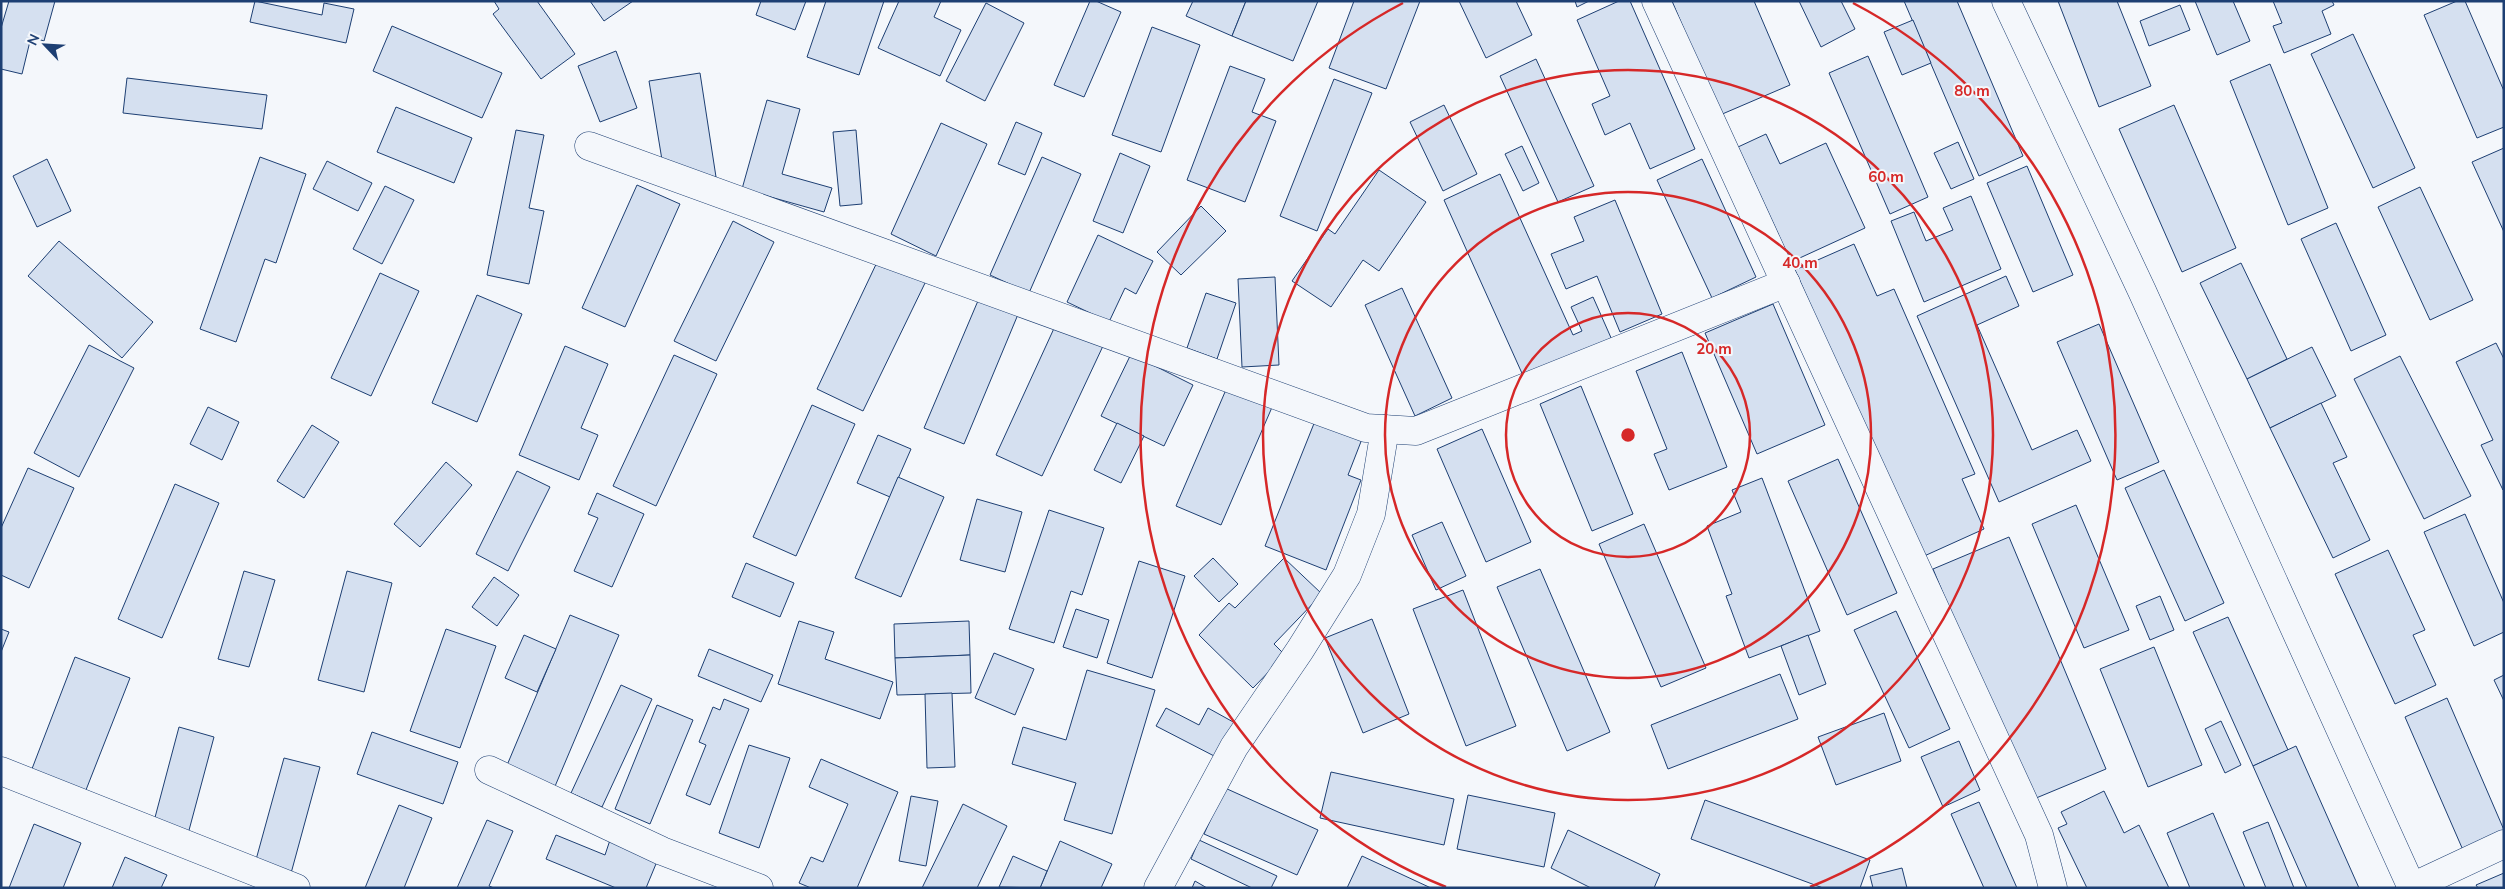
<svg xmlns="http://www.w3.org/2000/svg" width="2505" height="889" font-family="Mulish,sans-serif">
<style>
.building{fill:#d5e0f0;stroke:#1d3f73}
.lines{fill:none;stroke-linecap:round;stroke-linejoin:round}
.minor-casing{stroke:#1d3f73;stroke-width:29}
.minor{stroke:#f4f7fb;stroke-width:28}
.ring{fill:none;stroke:#d62828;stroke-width:2.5}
.centre{fill:#d62828;stroke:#f4f7fb;stroke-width:2.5}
.ring-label{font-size:15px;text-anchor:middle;font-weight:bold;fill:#d62828;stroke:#f4f7fb;stroke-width:4;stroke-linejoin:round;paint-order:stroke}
</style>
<rect width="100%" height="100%" fill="#f4f7fb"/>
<!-- building -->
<g class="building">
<polygon points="9,1 55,1 44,41 31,37 22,74 1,69 1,28"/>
<polygon points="255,1 322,15 324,3 354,9 346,43 250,22"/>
<polygon points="494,1 537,1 575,54 541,79 493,14 499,9"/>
<polygon points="590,1 633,1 604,21"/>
<polygon points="761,1 806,1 795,30 756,15"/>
<polygon points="826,1 884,1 859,75 807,57"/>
<polygon points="899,1 941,1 934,17 961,30 940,76 878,48"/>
<polygon points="1090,1 1096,1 1121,12 1084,97 1054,85"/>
<polygon points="1193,1 1246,1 1232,36 1186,16"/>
<polygon points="1246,1 1318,1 1293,61 1232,36"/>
<polygon points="1354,1 1420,1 1386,89 1329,68"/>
<polygon points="1459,1 1516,1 1532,35 1486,58"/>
<polygon points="1575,1 1589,1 1577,7"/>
<polygon points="1619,1 1630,1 1695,149 1650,169 1630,123 1605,135 1592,104 1610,96 1577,20"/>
<polygon points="1672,1 1754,1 1790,85 1720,115"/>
<polygon points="1799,1 1841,1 1855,29 1821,47"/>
<polygon points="1904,1 1957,1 2023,156 1979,176"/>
<polygon points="2058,1 2117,1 2151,86 2099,107"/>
<polygon points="2195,1 2233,1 2250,41 2217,55"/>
<polygon points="2273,1 2332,1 2334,5 2322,11 2331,34 2284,53 2273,26 2282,23"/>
<polygon points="2457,1 2465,1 2504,91 2504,127 2477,138 2424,15"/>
<polygon points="986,3 1024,23 985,101 946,81"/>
<polygon points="2180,5 2190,30 2149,46 2140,21"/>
<polygon points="1913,20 1931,63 1902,75 1884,32"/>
<polygon points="392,26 502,73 482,118 373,71"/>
<polygon points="1152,27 1200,45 1161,152 1112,135"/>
<polygon points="2353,34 2415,168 2373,188 2311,54"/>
<polygon points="616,51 637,108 600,122 578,66"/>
<polygon points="1868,56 1928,197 1890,214 1829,73"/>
<polygon points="1536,59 1594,186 1558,202 1500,76"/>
<polygon points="2270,64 2328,208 2288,225 2230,81"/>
<polygon points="1230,66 1265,79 1252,112 1276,121 1245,202 1187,180"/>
<polygon points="700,73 716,177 663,166 649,81"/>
<polygon points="127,78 267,95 262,129 123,113"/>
<polygon points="1334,79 1372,93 1317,231 1280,216"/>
<polygon points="767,100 800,109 782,174 832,188 824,212 742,189"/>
<polygon points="1444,105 1477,174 1443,191 1410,122"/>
<polygon points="2174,105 2236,248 2182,272 2119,129"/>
<polygon points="396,107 472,138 454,183 377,152"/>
<polygon points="1016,122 1042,133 1025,175 998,164"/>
<polygon points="941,123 987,144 936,256 891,234"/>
<polygon points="516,130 544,135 529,208 544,211 529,284 487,275"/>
<polygon points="856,130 862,204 840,206 833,132"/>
<polygon points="1766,134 1780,164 1826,143 1865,228 1791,262 1738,147"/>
<polygon points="1958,142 1974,179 1951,189 1934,153"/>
<polygon points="1522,146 1539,183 1523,191 1505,154"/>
<polygon points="2504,148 2504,232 2472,162"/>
<polygon points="1120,153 1150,166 1123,233 1093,221"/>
<polygon points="260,157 306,174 276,263 265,259 236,342 200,329"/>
<polygon points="1042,157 1081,174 1029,293 990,275"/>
<polygon points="47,159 71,211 37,227 13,176"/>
<polygon points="1702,159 1756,277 1712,298 1657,180"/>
<polygon points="327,161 372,183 358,211 313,189"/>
<polygon points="2027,166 2073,275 2033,292 1987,183"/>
<polygon points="1379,170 1426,202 1379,271 1363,260 1331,307 1292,281 1328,229 1335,234"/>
<polygon points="1500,174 1573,335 1582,331 1571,307 1593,297 1612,340 1525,380 1444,200"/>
<polygon points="637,185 680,204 625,327 582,308"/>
<polygon points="385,186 414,200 382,264 353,249"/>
<polygon points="2420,187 2473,300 2430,320 2378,207"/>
<polygon points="1971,196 2001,269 1924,302 1891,221 1914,212 1926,241 1953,230 1943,208"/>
<polygon points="1615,200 1662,314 1620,332 1597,276 1566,289 1551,254 1584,241 1574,217"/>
<polygon points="1201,206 1226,231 1181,275 1157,252"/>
<polygon points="733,221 774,242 716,361 674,341"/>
<polygon points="2336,223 2386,335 2351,351 2301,239"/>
<polygon points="1098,235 1153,261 1136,294 1125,288 1109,322 1067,302"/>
<polygon points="59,241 153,322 122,358 28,276"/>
<polygon points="1854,244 1877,296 1894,289 1975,474 1962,479 1984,529 1922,557 1795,270"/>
<polygon points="879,258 926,281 863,411 817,389"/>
<polygon points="2241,263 2287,359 2247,379 2200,283"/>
<polygon points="380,273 419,291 371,396 331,378"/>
<polygon points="2006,276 2019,306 1977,325 2032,450 2077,430 2091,461 1999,502 1917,316"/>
<polygon points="1275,277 1279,365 1242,367 1238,279"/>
<polygon points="1402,288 1452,398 1415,416 1365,305"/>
<polygon points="1206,293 1236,303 1217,359 1187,348"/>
<polygon points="477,295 522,314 477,422 432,403"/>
<polygon points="980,296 1019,312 964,444 924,428"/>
<polygon points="1773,304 1825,425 1757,454 1705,333"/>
<polygon points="1056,324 1103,346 1042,476 996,455"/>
<polygon points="2099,324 2159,462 2117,480 2057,342"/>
<polygon points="2496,343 2504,359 2503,490 2481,445 2493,440 2456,362"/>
<polygon points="89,345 134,368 79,477 34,453"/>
<polygon points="565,346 608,364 581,428 598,435 579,480 519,455"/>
<polygon points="2312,347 2336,396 2270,428 2247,379"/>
<polygon points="1682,352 1727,467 1669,490 1654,454 1667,449 1636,371"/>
<polygon points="1131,354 1193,385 1164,446 1101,416"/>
<polygon points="674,355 717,374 656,506 613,486"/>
<polygon points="2400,356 2471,496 2424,519 2354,379"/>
<polygon points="1228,385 1273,405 1221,525 1176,506"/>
<polygon points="1581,386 1633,514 1592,531 1540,404"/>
<polygon points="2321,403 2347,457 2333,463 2370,540 2333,558 2270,428"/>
<polygon points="812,405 855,424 796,556 753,537"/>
<polygon points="208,407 239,422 222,460 190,444"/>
<polygon points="1315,421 1362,439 1348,475 1361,480 1326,570 1265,546"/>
<polygon points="1117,423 1144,436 1121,483 1094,470"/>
<polygon points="312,425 339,442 304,498 277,481"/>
<polygon points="1482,429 1531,542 1486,562 1437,449"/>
<polygon points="878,435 911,449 890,497 857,483"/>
<polygon points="1838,459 1897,593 1847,615 1788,481"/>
<polygon points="446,462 472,485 420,547 394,524"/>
<polygon points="28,468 74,488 29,588 1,575 1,528"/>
<polygon points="2164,470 2224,603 2185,621 2125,488"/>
<polygon points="517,471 550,487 508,571 476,554"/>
<polygon points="898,477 944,497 901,597 855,578"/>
<polygon points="1762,478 1820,631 1749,658 1726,596 1732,594 1707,526 1741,512 1732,490"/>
<polygon points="175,484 219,503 162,638 118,619"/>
<polygon points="597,493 644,514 612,587 574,571 598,518 588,514"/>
<polygon points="977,499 1022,512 1005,572 960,560"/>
<polygon points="2076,505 2129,630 2084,648 2032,524"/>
<polygon points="1049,510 1104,528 1082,595 1071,591 1054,643 1009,629"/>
<polygon points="2465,514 2504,603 2504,632 2474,646 2424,532"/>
<polygon points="1442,522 1466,576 1436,590 1412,535"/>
<polygon points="1644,524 1706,668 1661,687 1599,544"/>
<polygon points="2009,537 2106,769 2029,801 1933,569"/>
<polygon points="2388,550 2425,630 2413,635 2436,685 2395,704 2335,574"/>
<polygon points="1213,558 1238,584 1219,602 1194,576"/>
<polygon points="1284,558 1322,594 1274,644 1285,655 1253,688 1199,635 1229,603 1235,608"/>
<polygon points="1139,561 1185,576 1152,678 1107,663"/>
<polygon points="746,563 794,583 780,617 732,597"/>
<polygon points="1540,569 1610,732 1567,751 1497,587"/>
<polygon points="244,571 275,580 249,667 218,659"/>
<polygon points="347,571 392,583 364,692 318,680"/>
<polygon points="494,577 519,595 497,626 472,607"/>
<polygon points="1463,590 1516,726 1466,746 1413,609"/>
<polygon points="2160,596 2174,630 2150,640 2136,606"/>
<polygon points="1076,609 1109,620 1097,658 1063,647"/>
<polygon points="1896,611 1950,729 1909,748 1854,630"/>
<polygon points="570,615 619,635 553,791 505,770"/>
<polygon points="2228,617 2288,750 2253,766 2193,632"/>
<polygon points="1372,619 1409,714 1363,733 1325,638"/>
<polygon points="799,621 834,632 825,659 893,682 880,719 778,684"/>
<polygon points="969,621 970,655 895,658 894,624"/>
<polygon points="1,629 9,632 1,652"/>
<polygon points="446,629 496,646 460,748 410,731"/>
<polygon points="524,635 556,649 537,692 505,678"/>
<polygon points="1808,635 1826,684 1799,695 1781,646"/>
<polygon points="2154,647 2202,765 2148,787 2100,669"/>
<polygon points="709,649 773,675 761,702 698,676"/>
<polygon points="994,653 1034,669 1015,715 975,698"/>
<polygon points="970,655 971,693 897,695 895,658"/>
<polygon points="75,657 130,678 84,795 30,774"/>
<polygon points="1087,670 1155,690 1112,834 1064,820 1076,783 1012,764 1023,727 1066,740"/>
<polygon points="1780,674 1798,719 1668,769 1651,725"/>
<polygon points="2504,675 2504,701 2494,680"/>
<polygon points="621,685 652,699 602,807 571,793"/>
<polygon points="952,693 955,767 927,768 925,694"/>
<polygon points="2447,698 2504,830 2504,840 2466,857 2405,717"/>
<polygon points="724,699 749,709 710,805 686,795 706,745 699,742 713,707 720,710"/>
<polygon points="657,705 693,720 650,824 615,809"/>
<polygon points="1166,708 1199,725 1208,708 1235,723 1218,758 1156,726"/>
<polygon points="1884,713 1901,761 1836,785 1818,737"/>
<polygon points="2221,721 2241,765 2225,773 2205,729"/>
<polygon points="179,727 214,737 188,834 153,825"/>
<polygon points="372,732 458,762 443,804 357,774"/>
<polygon points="1959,741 1980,790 1943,807 1921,757"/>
<polygon points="749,745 790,758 759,848 719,833"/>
<polygon points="2296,746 2359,888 2307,888 2253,766"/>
<polygon points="284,758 320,767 290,877 254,867"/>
<polygon points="821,759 898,792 857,888 811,888 799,883 811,857 823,862 848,804 809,787"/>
<polygon points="1331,772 1454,799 1444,845 1320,818"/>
<polygon points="1225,788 1318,830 1297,875 1204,834"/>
<polygon points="2104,791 2124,833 2139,825 2169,888 2087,888 2058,828 2067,824 2061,812"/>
<polygon points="1468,795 1555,813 1544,867 1457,849"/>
<polygon points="911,796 938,801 926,866 899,861"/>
<polygon points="1705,800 1870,860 1860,888 1823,888 1691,839"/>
<polygon points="1979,802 2017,888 1984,888 1951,814"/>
<polygon points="963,804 1007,826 977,888 922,888"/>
<polygon points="399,805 432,818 404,888 365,888"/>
<polygon points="2213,813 2245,888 2190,888 2167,833"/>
<polygon points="487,820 513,831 489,886 494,888 457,888"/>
<polygon points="2268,822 2294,888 2266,888 2243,832"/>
<polygon points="34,824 81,843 63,888 9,888"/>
<polygon points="1568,830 1660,874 1654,888 1591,888 1551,868"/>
<polygon points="556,835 605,855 610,840 658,859 646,888 616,888 546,859"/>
<polygon points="1199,840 1277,876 1271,888 1252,888 1191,859"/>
<polygon points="1060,841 1112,864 1101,888 1040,888"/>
<polygon points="1013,856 1047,871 1040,888 999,887"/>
<polygon points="1362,856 1431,888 1347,888"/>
<polygon points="125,857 167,875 161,888 112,888"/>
<polygon points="1902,868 1907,888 1873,888 1870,876"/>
<polygon points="2504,873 2504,888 2478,888 2476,885"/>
<polygon points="1195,881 1207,888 1192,888"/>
</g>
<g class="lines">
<defs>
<g id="minor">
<polyline points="1656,1 2039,835 2053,888"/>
<polyline points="2006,1 2142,291 2412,888"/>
<polyline points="589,146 1366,428 1416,431 1786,283"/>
<polyline points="489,770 662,851 759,888"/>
<polyline points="1,771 296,888"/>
<polyline points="1158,888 1234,747 1300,650 1347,575 1371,514 1385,429"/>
<polyline points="2410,888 2504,844"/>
</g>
</defs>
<!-- minor casing -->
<use href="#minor" class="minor-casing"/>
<!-- minor -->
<use href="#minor" class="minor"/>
</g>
<!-- distance rings -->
<g class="ring">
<circle cx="1628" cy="435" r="122"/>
<circle cx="1628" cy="435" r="243"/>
<circle cx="1628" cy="435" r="365"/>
<path d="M1446 887A487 487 0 0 1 1403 3M1853 3A487 487 0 0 1 1810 887"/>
</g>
<circle cx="1628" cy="435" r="8" class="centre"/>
<g class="ring-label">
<text x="1972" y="96">80 m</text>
<text x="1886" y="182">60 m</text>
<text x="1800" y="268">40 m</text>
<text x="1714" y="354">20 m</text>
</g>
<!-- border -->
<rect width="2505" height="889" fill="none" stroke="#1d3f73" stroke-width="5"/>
<!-- north arrow -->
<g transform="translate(45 45) rotate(295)" stroke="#f4f7fb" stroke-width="4" paint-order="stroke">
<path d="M0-4L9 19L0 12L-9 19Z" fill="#1d3f73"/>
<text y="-8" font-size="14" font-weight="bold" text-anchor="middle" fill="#1d3f73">N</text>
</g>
</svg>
